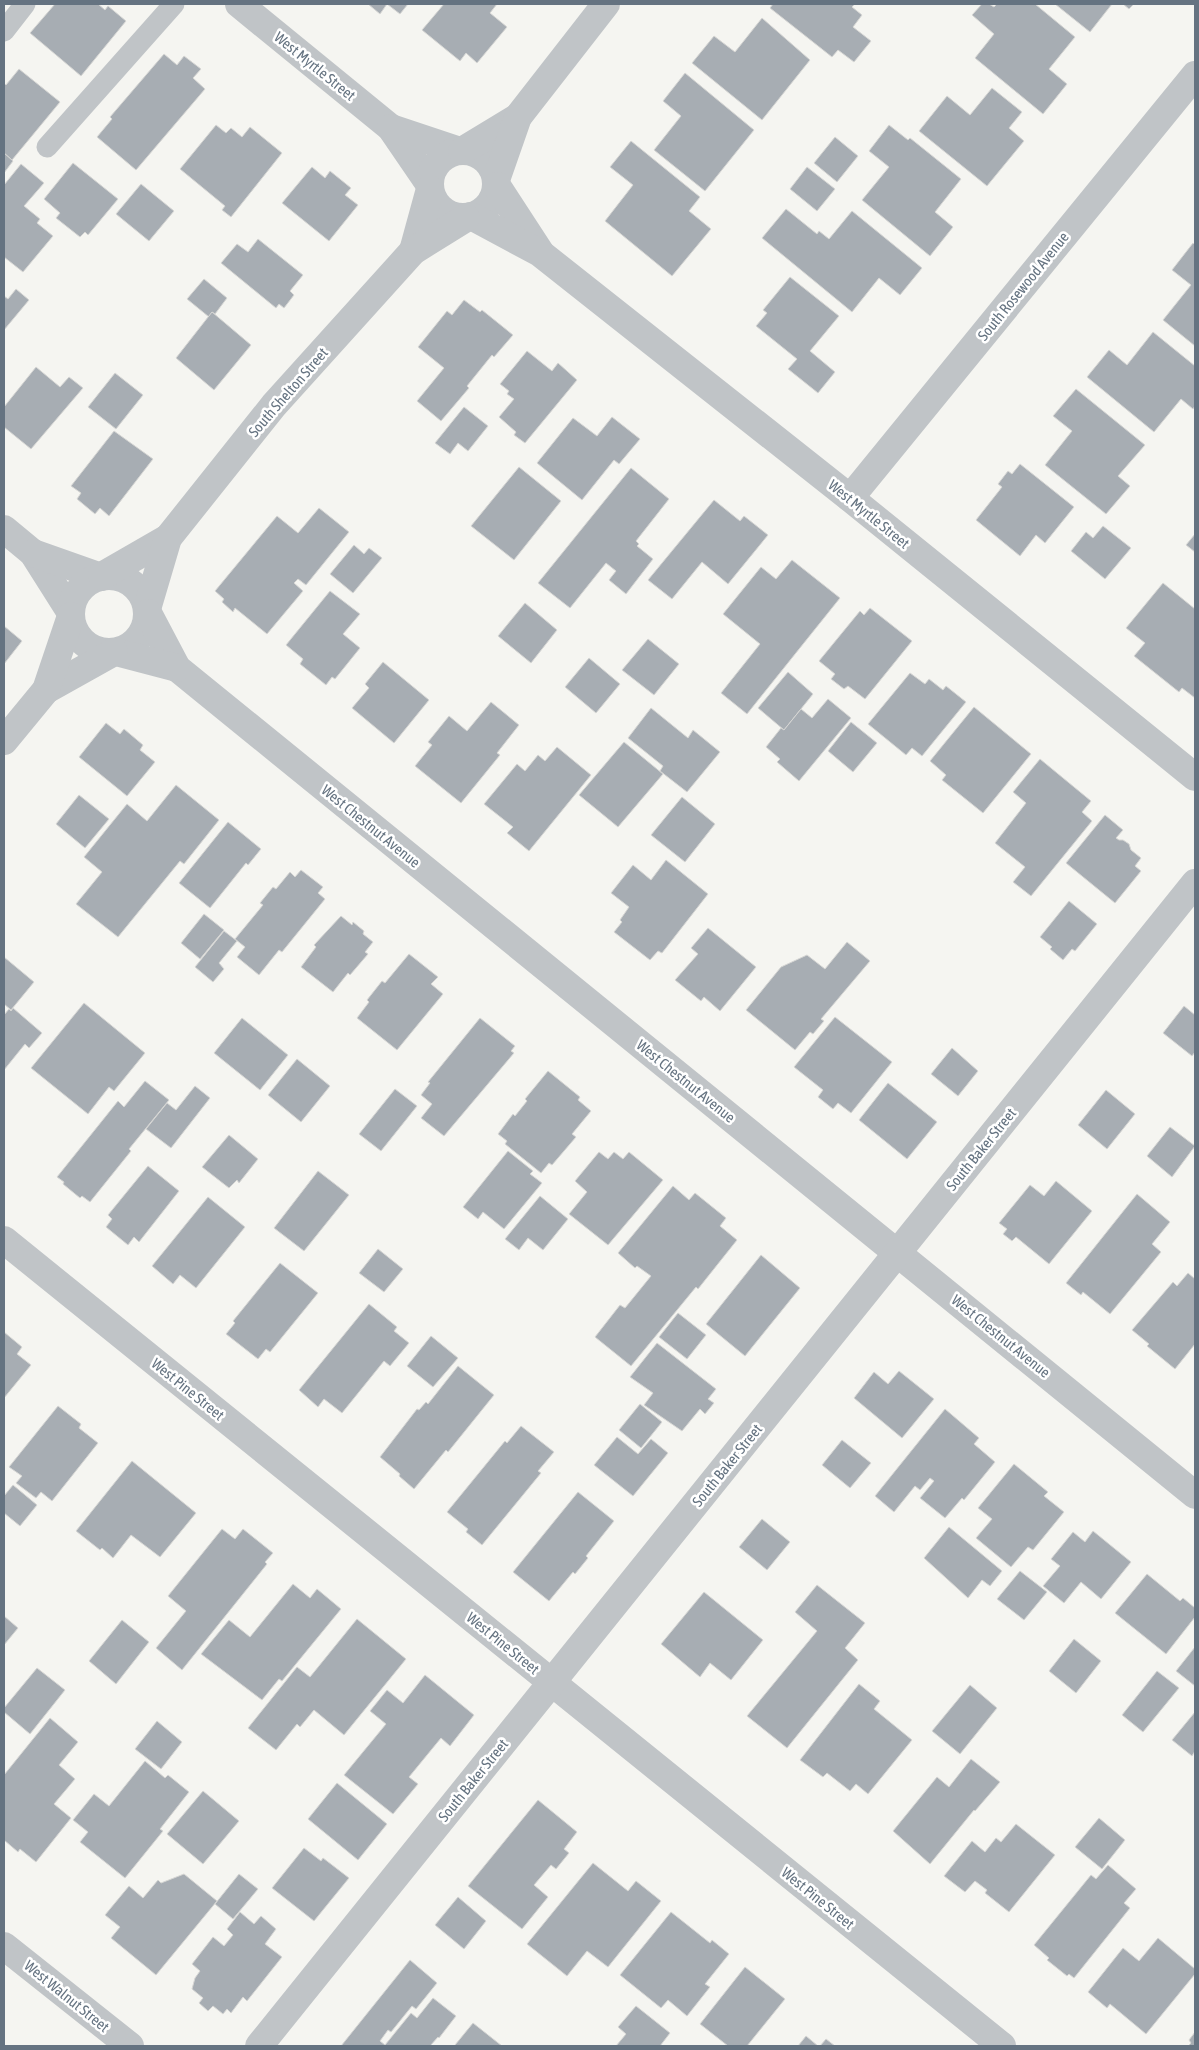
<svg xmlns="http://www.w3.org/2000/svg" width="1199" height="2050" font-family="'Asap Condensed',sans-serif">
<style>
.building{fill:#a7adb3;stroke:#d6d6d4}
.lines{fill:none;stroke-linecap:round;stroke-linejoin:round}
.service{stroke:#c0c4c7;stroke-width:21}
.minor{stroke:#c0c4c7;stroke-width:28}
.labels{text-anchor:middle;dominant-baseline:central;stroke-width:5;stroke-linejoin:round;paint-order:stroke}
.street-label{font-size:15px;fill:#657381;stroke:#fff}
</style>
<rect width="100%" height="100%" fill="#f5f5f1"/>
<!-- building -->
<g class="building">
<polygon points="55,4 98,4 105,10 108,6 126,21 81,76 30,33"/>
<polygon points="368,4 408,4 400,14 387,4 380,14"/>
<polygon points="444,4 497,4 490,13 507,27 477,63 466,53 460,61 422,30"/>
<polygon points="773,4 855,4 852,7 862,15 853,27 871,41 854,62 838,50 832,57 770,8"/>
<polygon points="982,4 989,4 994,7 997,4 1035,4 1075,37 1049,69 1067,84 1043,114 975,58 994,34 972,15"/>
<polygon points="1055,4 1112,4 1090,32"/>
<polygon points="1123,4 1134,4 1129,9"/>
<polygon points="762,18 810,60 762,120 692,63 714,36 735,52"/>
<polygon points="164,54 177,65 184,56 201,69 193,78 205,89 136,170 97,137 112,119 110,117"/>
<polygon points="19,69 60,102 12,160 4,153 4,83 6,85"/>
<polygon points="685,73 754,130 705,191 654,150 681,116 663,101"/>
<polygon points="992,88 1022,112 1009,128 1024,141 987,186 919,131 947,96 970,115"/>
<polygon points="216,125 226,133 231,128 242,137 250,127 282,153 231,217 222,210 225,206 180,169"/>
<polygon points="889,125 908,140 910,138 961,179 935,212 953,227 930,256 862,200 889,167 869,151"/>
<polygon points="835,137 858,156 837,182 814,163"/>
<polygon points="631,141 700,197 689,211 711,229 672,276 605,221 633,185 610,167"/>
<polygon points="4,153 13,161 4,173"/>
<polygon points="73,163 118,199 88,235 85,232 80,237 56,218 60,213 44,199"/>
<polygon points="21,164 44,183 24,206 40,219 37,223 53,236 23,272 4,257 4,185"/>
<polygon points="312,167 325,178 330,171 351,188 345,195 358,205 329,241 282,203"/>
<polygon points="807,167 835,189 817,211 790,189"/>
<polygon points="141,184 174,211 149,241 116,214"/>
<polygon points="786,209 817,234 819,231 829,239 852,211 922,268 900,295 879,278 852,312 762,238"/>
<polygon points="258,239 303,275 290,291 294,295 284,308 279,304 276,308 221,263 237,244 248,252"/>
<polygon points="1193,243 1195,245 1195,346 1163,320 1191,285 1172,270"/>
<polygon points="790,277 839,316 810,351 835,372 818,393 788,369 797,359 756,326 767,313 763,310"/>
<polygon points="204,279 227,298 215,314 212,312 209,317 187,299"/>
<polygon points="16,289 29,300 4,330 4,296 8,299"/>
<polygon points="464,300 480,312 482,310 513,335 494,357 492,355 467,386 469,388 441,421 417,401 444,368 418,347 447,311 452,315"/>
<polygon points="212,312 251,345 214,390 176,358"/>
<polygon points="1153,332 1195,366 1195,406 1193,409 1181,399 1154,432 1087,377 1109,350 1127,365"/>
<polygon points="527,351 552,371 558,363 577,380 525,443 514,435 516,432 499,417 514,399 507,394 509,391 500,384"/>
<polygon points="36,367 60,387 69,377 83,388 31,449 4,427 4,407"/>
<polygon points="115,373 143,395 116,429 88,407"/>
<polygon points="1076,389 1145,445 1118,476 1130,486 1106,514 1045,465 1072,431 1053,416"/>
<polygon points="464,407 488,426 468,451 458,443 450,454 435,443"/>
<polygon points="612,417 640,439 619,464 614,460 582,500 537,463 573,418 597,436"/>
<polygon points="114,431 153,459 109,516 100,508 95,514 77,499 81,493 71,486"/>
<polygon points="1020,464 1074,507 1045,543 1036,535 1020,556 976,520 1002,487 998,484 1008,471 1012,474"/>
<polygon points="519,467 561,501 514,560 471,526"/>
<polygon points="631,468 669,499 636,541 639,544 637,546 653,559 626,594 609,580 616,571 606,563 570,608 538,583"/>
<polygon points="714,500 740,521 744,516 768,535 728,584 702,562 672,599 648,580"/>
<polygon points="319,508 349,532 306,585 298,579 294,583 303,591 267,634 235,608 233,612 222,602 224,599 215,591 277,516 298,533"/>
<polygon points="1103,526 1131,548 1105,579 1071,551 1086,532 1093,538"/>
<polygon points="1195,534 1195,552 1186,545"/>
<polygon points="354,545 364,554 369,548 382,558 353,593 330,574"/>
<polygon points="792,560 840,598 747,714 721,693 760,644 723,614 761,567 776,579"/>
<polygon points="1163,583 1195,609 1195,698 1182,688 1179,692 1134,656 1145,643 1126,628"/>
<polygon points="330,591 360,614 343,634 360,648 335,679 332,677 326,685 300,664 303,659 286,645"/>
<polygon points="525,603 557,630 531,663 498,636"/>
<polygon points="870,608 912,641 865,699 848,686 844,689 831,679 835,674 819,661 860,611 864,615"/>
<polygon points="4,626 22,641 4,664"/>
<polygon points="648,639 679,664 654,695 622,670"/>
<polygon points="589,658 620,684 596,713 565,687"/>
<polygon points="383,662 429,700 394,743 352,708 369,688 365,684"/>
<polygon points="788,672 813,694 784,730 758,708"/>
<polygon points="910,673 925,684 929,679 943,690 946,686 966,702 922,756 912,748 906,755 868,724"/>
<polygon points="828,699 851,718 799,781 777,762 780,759 766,747 781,728 784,730 801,709 812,718"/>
<polygon points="491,702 519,725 497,753 500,755 461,803 415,766 432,745 428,742 449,716 467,731"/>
<polygon points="974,707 1031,754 983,813 942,780 946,775 930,761"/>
<polygon points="651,708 688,738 693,730 720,752 687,792 660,771 663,766 628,738"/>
<polygon points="851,722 877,743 853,772 828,751"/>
<polygon points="106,723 120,734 124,729 143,745 140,750 155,762 127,796 79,757"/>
<polygon points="624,742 663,774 618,827 579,795"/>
<polygon points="557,747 591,775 529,851 507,833 513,827 484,804 517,764 525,771 538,755 545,761"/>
<polygon points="1040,759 1091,801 1082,812 1092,821 1031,896 1013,882 1025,867 995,843 1026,803 1013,792"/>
<polygon points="176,785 219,820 184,864 180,861 118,937 76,904 102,872 84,857 127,804 147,821"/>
<polygon points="79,795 109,819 85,848 56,824"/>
<polygon points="682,797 715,824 685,862 651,835"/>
<polygon points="1105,815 1123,830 1116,838 1119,840 1123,840 1129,844 1131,850 1141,858 1135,866 1141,871 1115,903 1066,863"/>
<polygon points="228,822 261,849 248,865 246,863 210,908 179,883"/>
<polygon points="666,860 708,894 662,953 658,951 650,960 614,932 622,922 620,920 629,907 611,893 633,865 651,880"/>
<polygon points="301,870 323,887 318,893 325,899 282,952 279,950 259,975 237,957 245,947 235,939 263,905 260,903 273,887 276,889 290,872 295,877"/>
<polygon points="1069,901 1097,924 1075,951 1072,949 1063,960 1050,949 1052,947 1040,937"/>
<polygon points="204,914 224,930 200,959 181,943"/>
<polygon points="341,916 352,925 353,922 364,931 363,934 373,942 365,952 368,954 350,975 348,973 333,992 301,967 316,947 314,945"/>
<polygon points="708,928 756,967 720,1011 704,997 701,1001 675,980 698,954 691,948"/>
<polygon points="224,931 237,941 219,963 224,969 213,982 195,967"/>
<polygon points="847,942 870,961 821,1019 824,1021 813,1034 810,1032 795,1050 746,1010 781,967 807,955 825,969"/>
<polygon points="409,954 438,977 431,984 443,994 397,1050 357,1018 369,1002 367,1000 382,981 385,983"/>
<polygon points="4,957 34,982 11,1010 4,1004"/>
<polygon points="84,1003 145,1053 114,1091 109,1087 88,1114 31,1068"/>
<polygon points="1184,1006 1195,1015 1195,1052 1192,1056 1163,1033"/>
<polygon points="13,1008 42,1033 29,1048 25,1044 4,1070 4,1015 9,1009 11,1011"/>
<polygon points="835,1017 892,1062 851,1113 838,1103 833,1109 818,1097 823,1090 794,1067"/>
<polygon points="242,1018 288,1055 260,1090 214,1053"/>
<polygon points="480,1018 515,1046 511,1051 514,1053 444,1136 421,1118 432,1104 421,1095 430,1083 428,1082"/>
<polygon points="952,1048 978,1071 958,1096 931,1074"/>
<polygon points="297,1059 330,1086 301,1122 268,1095"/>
<polygon points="548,1071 580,1097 578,1100 591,1111 572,1134 576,1137 552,1165 549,1163 541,1173 505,1144 507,1141 498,1134 513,1114 515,1116 527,1101 525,1099"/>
<polygon points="145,1081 169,1100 129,1149 131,1151 90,1202 82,1196 80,1198 63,1184 64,1182 57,1177 118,1101 124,1107"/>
<polygon points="888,1083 937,1122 907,1159 859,1120"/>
<polygon points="195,1086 210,1098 171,1148 146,1129 167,1103 176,1110"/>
<polygon points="395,1089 417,1106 381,1151 359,1134"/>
<polygon points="1106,1090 1135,1114 1107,1149 1078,1125"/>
<polygon points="1170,1127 1195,1146 1172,1177 1147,1156"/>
<polygon points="229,1135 258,1159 239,1183 237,1180 229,1188 202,1167"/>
<polygon points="508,1151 533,1171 530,1174 542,1183 504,1229 483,1212 478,1219 463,1207"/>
<polygon points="599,1152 608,1159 614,1152 623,1159 629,1152 663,1180 608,1245 569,1214 587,1192 575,1181"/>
<polygon points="148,1166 179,1191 139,1242 134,1237 128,1245 106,1227 112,1219 108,1215"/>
<polygon points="318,1171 349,1195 304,1251 274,1228"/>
<polygon points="1056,1181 1092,1211 1049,1264 1016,1237 1012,1241 1003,1234 1007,1229 999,1223 1030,1185 1044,1196"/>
<polygon points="673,1186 689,1200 695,1193 726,1218 720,1226 737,1240 698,1289 696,1287 631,1366 595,1337 620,1305 625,1308 651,1276 637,1266 635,1268 618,1253"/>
<polygon points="1137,1194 1170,1222 1152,1244 1161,1252 1110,1314 1083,1292 1081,1295 1066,1283"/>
<polygon points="540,1196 568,1219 543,1250 528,1238 519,1250 505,1239"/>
<polygon points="208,1197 245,1227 196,1288 180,1275 173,1284 152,1266"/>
<polygon points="378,1249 403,1269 384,1292 359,1273"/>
<polygon points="761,1255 800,1288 745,1356 706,1324"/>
<polygon points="280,1263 318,1293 270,1352 266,1349 258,1359 226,1334 235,1323 233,1321"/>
<polygon points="1188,1273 1195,1279 1195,1344 1175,1369 1147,1346 1149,1344 1132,1330 1173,1282 1177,1286"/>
<polygon points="369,1304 397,1327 394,1331 409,1343 390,1366 384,1361 342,1413 324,1399 318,1407 299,1390"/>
<polygon points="678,1313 706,1335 687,1359 659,1337"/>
<polygon points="4,1332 22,1347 17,1354 31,1365 4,1398"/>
<polygon points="431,1336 458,1358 433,1387 407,1366"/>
<polygon points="657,1343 716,1389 708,1399 714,1403 705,1414 700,1409 682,1431 644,1405 653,1393 630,1377"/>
<polygon points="458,1366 494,1395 448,1452 446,1450 414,1489 399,1476 400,1474 380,1457 417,1409 419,1410 426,1402 428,1404"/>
<polygon points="899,1371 934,1399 902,1438 854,1398 874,1372 888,1384"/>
<polygon points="640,1404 662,1422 641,1448 619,1430"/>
<polygon points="58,1406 81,1424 79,1428 98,1443 52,1501 41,1492 36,1498 16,1483 22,1476 9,1467"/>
<polygon points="945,1409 979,1438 974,1444 995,1462 964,1500 962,1498 945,1518 920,1498 934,1481 930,1478 920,1490 915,1486 894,1512 875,1496"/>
<polygon points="521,1426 554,1452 538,1471 541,1473 482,1545 466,1532 468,1529 447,1512 505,1441 507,1443"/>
<polygon points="617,1437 638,1454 651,1439 668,1453 633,1496 594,1465"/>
<polygon points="842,1440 871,1463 850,1488 822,1465"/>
<polygon points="132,1461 196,1513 160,1557 131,1535 113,1558 102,1548 100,1550 76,1531"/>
<polygon points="1014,1464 1048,1492 1044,1496 1064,1512 1033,1550 1028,1547 1011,1567 976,1538 992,1519 978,1508"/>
<polygon points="13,1485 37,1505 20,1526 4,1513 4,1496"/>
<polygon points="578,1492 614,1521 586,1556 588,1558 575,1574 573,1572 549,1601 513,1572"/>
<polygon points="762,1519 790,1542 767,1570 739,1547"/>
<polygon points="949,1527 1002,1571 990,1586 982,1580 968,1598 924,1558"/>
<polygon points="222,1529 235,1539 243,1529 273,1553 265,1562 267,1564 182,1670 156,1648 186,1611 168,1596"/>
<polygon points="1093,1531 1131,1562 1101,1599 1081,1582 1064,1603 1043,1586 1060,1566 1051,1559 1073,1532 1085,1542"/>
<polygon points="1020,1571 1047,1592 1024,1620 997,1599"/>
<polygon points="1147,1574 1180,1601 1183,1598 1195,1608 1195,1617 1166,1654 1115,1613"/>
<polygon points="293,1584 310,1598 317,1589 341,1609 282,1681 279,1679 262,1700 201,1654 229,1620 250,1637"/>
<polygon points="817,1585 865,1623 845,1648 858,1660 787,1748 747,1716 817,1631 795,1612"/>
<polygon points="704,1592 763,1640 731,1680 710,1663 700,1677 661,1644"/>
<polygon points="4,1616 18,1628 4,1645"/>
<polygon points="357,1619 406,1659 344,1735 314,1710 300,1727 297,1724 276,1750 248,1728 297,1667 310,1677"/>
<polygon points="122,1620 149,1642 116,1684 89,1661"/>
<polygon points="1074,1639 1101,1661 1076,1693 1049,1671"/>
<polygon points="1195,1647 1195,1686 1176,1671"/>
<polygon points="37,1668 65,1690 30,1734 4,1712 4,1708"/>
<polygon points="1157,1671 1179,1688 1143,1732 1122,1715"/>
<polygon points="425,1675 474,1715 450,1746 441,1738 409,1777 418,1784 393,1814 344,1775 386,1724 370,1711 387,1690 403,1703"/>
<polygon points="859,1684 880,1701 874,1709 912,1740 868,1794 856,1784 850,1791 827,1773 823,1777 800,1760"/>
<polygon points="970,1685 997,1708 960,1754 932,1731"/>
<polygon points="1195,1712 1195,1751 1192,1756 1172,1740"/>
<polygon points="50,1718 78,1742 59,1765 75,1779 54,1804 71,1818 36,1862 20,1849 18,1852 4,1840 4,1775"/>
<polygon points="157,1721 182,1742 161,1769 135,1749"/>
<polygon points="971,1759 1000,1782 975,1811 974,1810 930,1864 893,1831 937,1777 949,1787"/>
<polygon points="145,1761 165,1778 168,1775 189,1792 160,1829 163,1831 125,1878 80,1842 88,1832 73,1820 94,1794 109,1806"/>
<polygon points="337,1783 387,1824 358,1860 308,1819"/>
<polygon points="203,1791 239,1821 203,1864 167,1834"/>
<polygon points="538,1800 577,1832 564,1849 569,1853 556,1869 551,1865 534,1885 548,1897 522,1929 468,1886"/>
<polygon points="1099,1818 1125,1840 1102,1869 1075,1847"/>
<polygon points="1016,1824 1055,1855 1009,1912 985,1893 987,1890 975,1881 965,1892 944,1876 972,1841 985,1852 996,1838 1001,1842"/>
<polygon points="304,1848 321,1861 323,1858 349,1878 314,1921 272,1888"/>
<polygon points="593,1863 628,1891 636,1881 661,1901 608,1967 587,1951 567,1976 527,1944"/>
<polygon points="1108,1865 1136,1889 1124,1903 1130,1908 1074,1978 1069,1974 1067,1976 1047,1960 1049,1958 1034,1945 1091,1875 1096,1879"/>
<polygon points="184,1874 217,1901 156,1975 111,1938 120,1927 105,1915 129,1886 143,1898 158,1880 161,1883"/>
<polygon points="239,1874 258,1889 233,1919 215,1904"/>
<polygon points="458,1897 486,1921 464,1949 435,1925"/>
<polygon points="240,1912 254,1924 261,1916 276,1929 265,1944 282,1957 247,2001 243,1997 231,2013 227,2009 223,2014 213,2006 208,2011 199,2003 203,1998 192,1989 195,1978 200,1971 192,1964 213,1937 224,1946 233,1935 227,1929"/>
<polygon points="671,1912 710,1943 712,1940 729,1954 705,1984 710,1987 687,2016 668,2000 661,2008 620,1975"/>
<polygon points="1158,1938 1195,1969 1195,1974 1146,2034 1110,2004 1107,2008 1088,1992 1123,1948 1139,1961"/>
<polygon points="410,1960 437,1983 416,2009 412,2006 391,2032 388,2030 380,2041 385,2045 411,2013 417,2018 433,1998 456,2016 439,2038 438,2037 430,2046 341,2046"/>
<polygon points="745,1967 785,1999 747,2046 728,2046 700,2024"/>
<polygon points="636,2006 670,2033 660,2046 616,2046 626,2034 618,2027"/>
<polygon points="473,2023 502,2046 457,2046 455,2045"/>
<polygon points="1195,2032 1195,2046 1188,2046 1191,2043 1189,2040"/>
<polygon points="806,2036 818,2046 798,2046"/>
<polygon points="826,2039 835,2046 820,2046"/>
</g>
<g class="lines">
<!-- service -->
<g class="service">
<polyline points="4,31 25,4"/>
<polyline points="47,147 174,4"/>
</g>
<!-- minor -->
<g class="minor">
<polyline points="239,4 391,128 430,185"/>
<polyline points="391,128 460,151"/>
<circle cx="463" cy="184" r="33"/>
<polyline points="462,151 518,117"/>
<polyline points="496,180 518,117 606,4"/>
<polyline points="497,186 540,252"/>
<polyline points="471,216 540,253 850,498 1195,777"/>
<polyline points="413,251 430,189"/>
<polyline points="850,498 1195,75"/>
<polyline points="4,529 33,553 71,613"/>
<polyline points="33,553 101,577"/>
<circle cx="109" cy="614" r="38"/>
<polyline points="102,576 168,538"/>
<polyline points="147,609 168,538 274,405 413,251 466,218"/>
<polyline points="148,613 177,668 1195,1495"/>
<polyline points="116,652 177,668"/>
<polyline points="46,690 114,652"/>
<polyline points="4,741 46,690 71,616"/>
<polyline points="4,1240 1002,2046"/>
<polyline points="4,1946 130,2046"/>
<polyline points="259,2046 1195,883"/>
</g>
</g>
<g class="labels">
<!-- street labels -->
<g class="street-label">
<text transform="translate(315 66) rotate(39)">West Myrtle Street</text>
<text transform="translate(1023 286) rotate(-51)">South Rosewood Avenue</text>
<text transform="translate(288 392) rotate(-49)">South Shelton Street</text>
<text transform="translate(869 514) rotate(39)">West Myrtle Street</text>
<text transform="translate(371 826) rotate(39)">West Chestnut Avenue</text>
<text transform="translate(686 1081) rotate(39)">West Chestnut Avenue</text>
<text transform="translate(981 1149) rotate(-51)">South Baker Street</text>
<text transform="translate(1001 1336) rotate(39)">West Chestnut Avenue</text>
<text transform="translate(188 1389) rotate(39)">West Pine Street</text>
<text transform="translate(727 1465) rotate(-51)">South Baker Street</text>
<text transform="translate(503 1643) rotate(39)">West Pine Street</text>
<text transform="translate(473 1780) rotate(-51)">South Baker Street</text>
<text transform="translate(818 1898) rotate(39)">West Pine Street</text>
<text transform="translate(67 1996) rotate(39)">West Walnut Street</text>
</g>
</g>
<!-- border -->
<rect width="1199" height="2050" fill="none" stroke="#657381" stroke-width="10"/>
</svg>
